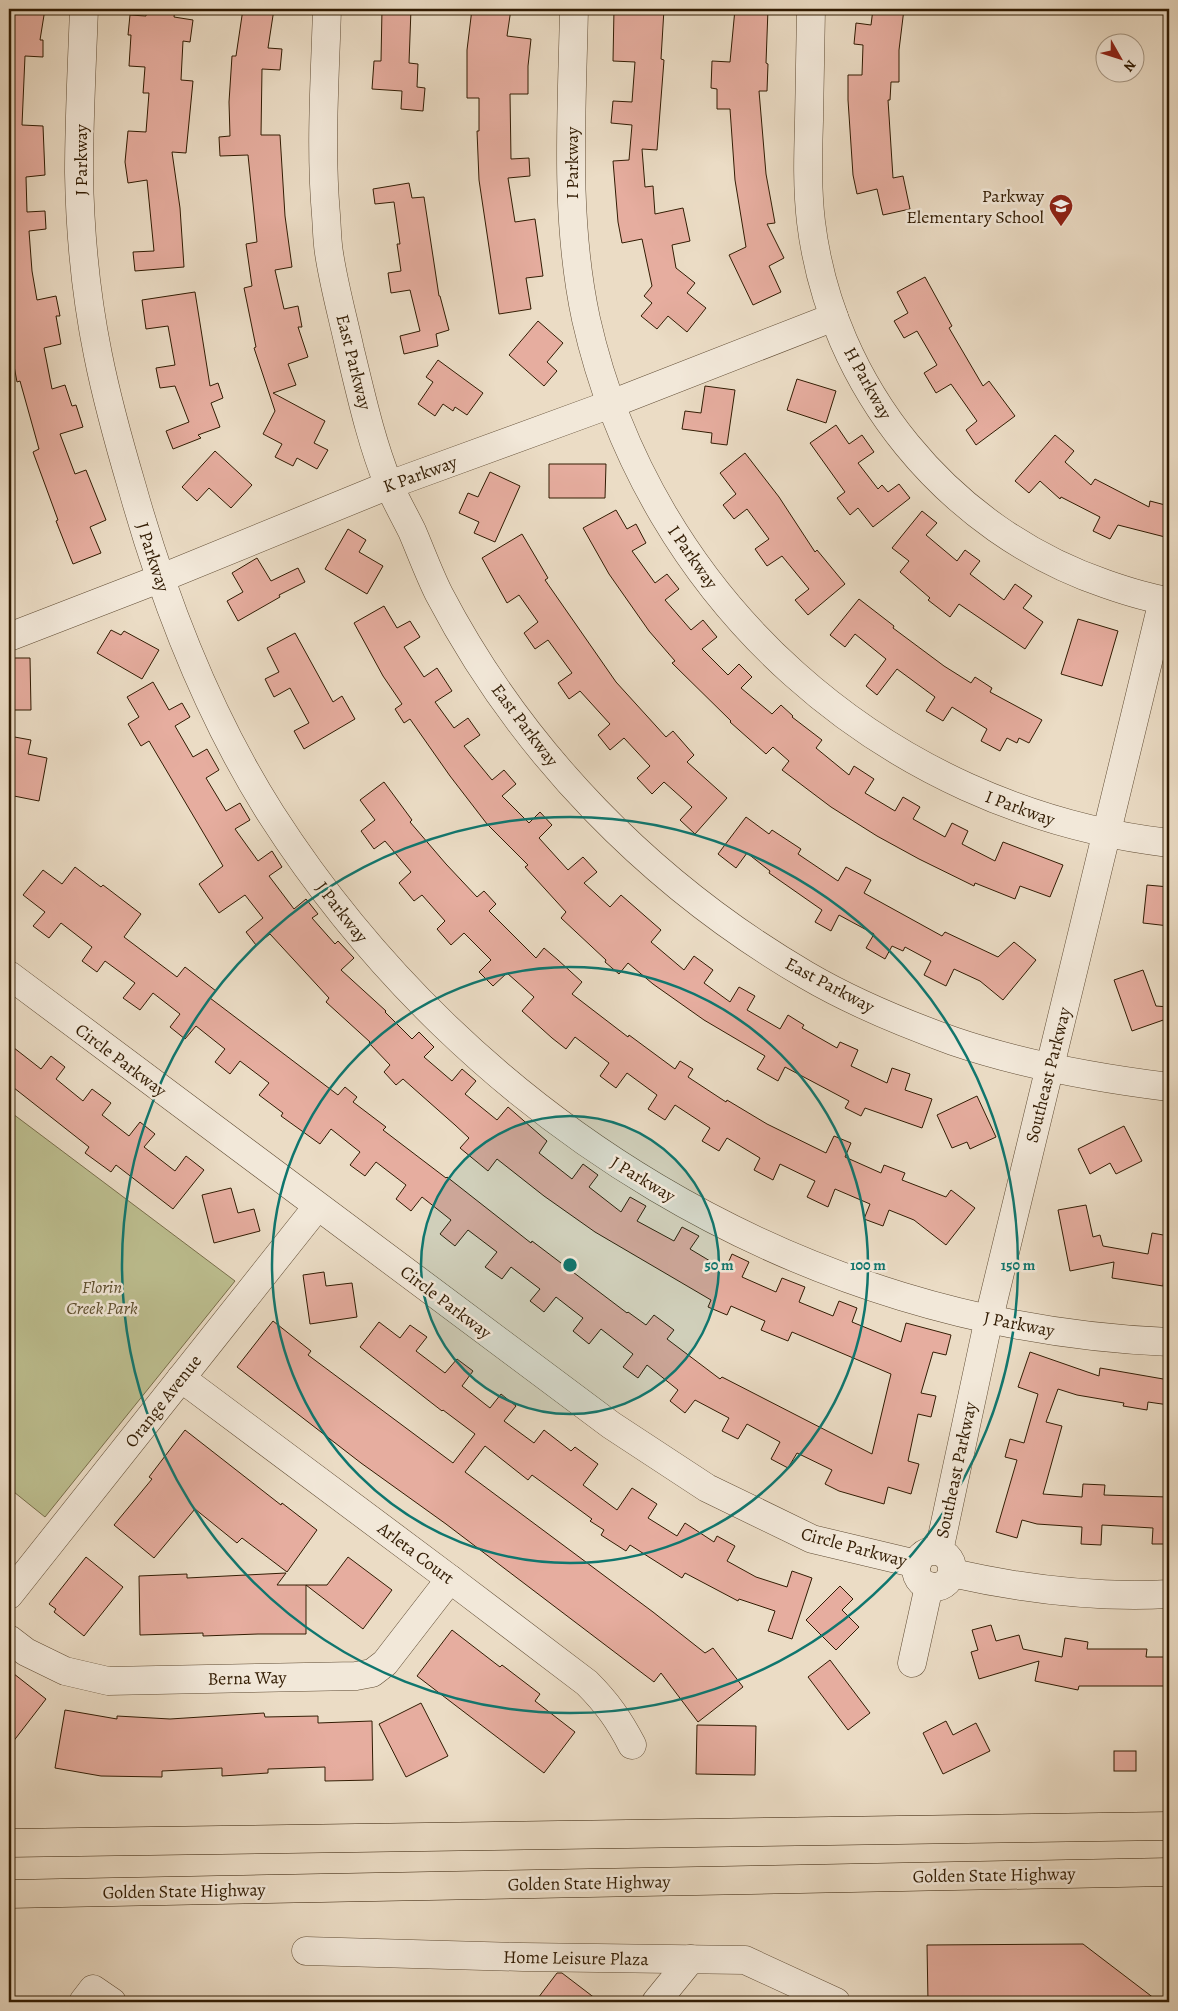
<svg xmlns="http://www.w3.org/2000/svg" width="1178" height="2011" font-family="Alegreya,serif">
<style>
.green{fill:#bdbf90;stroke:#786e4a}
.building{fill:#e6ad9f;stroke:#321c03}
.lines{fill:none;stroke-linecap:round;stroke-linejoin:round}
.minor-casing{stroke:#604c34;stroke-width:29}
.highway-casing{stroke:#321c03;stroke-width:29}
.minor{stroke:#f2e8d9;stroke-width:28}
.highway{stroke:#ebdcc5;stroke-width:28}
.ring{fill:none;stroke:#0f766e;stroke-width:2.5}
.labels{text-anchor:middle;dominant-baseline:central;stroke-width:5;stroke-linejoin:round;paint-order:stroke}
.street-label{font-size:18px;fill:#321c03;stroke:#f2e8d9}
.poi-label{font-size:18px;fill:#321c03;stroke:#f2e8d9;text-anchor:end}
.park-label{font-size:18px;font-style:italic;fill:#5c4d2d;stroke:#f2e8d9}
.centre{fill:#0f766e;stroke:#f2e8d9;stroke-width:2.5}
.ring-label{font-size:15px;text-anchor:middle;font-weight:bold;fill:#0f766e;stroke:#f2e8d9;stroke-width:5;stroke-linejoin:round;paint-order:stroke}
</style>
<rect width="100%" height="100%" fill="#ebdcc5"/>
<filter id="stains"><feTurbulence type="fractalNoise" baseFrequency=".004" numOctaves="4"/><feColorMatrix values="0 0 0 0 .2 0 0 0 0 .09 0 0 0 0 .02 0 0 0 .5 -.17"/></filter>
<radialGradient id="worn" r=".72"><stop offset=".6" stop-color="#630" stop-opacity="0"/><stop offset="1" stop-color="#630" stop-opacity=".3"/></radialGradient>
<!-- green -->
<polygon class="green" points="9,1111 235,1281 45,1517 9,1488"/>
<!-- building -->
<g class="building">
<polygon points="9,9 45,9 40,40 43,40 43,57 25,56 22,125 43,126 45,175 26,177 27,212 45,211 46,229 29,231 32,271 37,300 56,296 60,316 56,316 61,344 44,348 52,389 65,385 72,406 76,405 83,427 60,434 75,474 86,470 106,520 90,527 101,553 73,564 56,521 58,520 33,452 39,449 20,381 17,382 9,339"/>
<polygon points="147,9 175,9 174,17 193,20 190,42 183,41 181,80 193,81 186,153 172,152 180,208 184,267 135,271 133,252 154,251 147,180 128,183 125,162 128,131 146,132 149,93 143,93 145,67 129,66 131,35 128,35 130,15 146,16"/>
<polygon points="243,9 274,9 268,48 282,49 280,70 262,69 261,135 280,135 285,216 292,267 275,270 284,309 298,306 302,327 298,327 308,357 288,364 296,385 273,393 325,421 314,443 328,450 317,469 297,458 293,466 275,457 282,444 263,434 275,411 254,348 256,347 244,288 252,286 246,244 257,242 248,155 220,156 219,137 230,136 229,102 232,56 236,56"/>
<polygon points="382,9 411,9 409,63 418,64 417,87 425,88 423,111 401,109 402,91 372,89 374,61 381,61"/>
<polygon points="472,9 511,9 507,36 531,39 528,66 528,94 510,94 511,159 529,158 530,176 508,178 515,222 535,219 543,276 526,278 531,309 499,314 479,180 477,131 479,131 479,98 467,98 467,50"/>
<polygon points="614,9 664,9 661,59 664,60 657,150 642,149 645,187 653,186 655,214 683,208 690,241 672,245 676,268 695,283 687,293 706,308 687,332 668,316 657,329 641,316 652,303 644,296 652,286 642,239 622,243 618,222 613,161 629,160 632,125 611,123 613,101 632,102 635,62 613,61"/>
<polygon points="735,9 768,9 766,63 768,64 767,91 759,91 766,174 775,223 767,224 784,258 769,266 781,292 753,305 729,255 746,247 735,180 730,109 717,109 717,89 711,88 712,61 730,62"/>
<polygon points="873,9 904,9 899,50 899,82 891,82 890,100 888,100 893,178 903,176 910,209 883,215 877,189 857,194 853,175 848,100 848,75 862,75 863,45 854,44 856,23 871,25"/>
<polygon points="409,183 412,198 424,197 439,296 440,296 449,330 436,334 438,346 404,354 400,336 420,331 410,290 391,293 388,273 401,271 397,244 400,244 394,202 375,204 373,189"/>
<polygon points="925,277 952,326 949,328 983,386 989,381 1015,416 976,445 966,430 977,421 951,384 936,393 924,373 937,365 917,331 904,338 894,321 908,313 897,292"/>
<polygon points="195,292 210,386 218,383 223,398 211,403 220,427 198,435 201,438 173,449 166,431 189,422 175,386 160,388 156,368 175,365 168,326 146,329 142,300"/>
<polygon points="538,321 563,343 547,362 557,371 544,386 509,355"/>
<polygon points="438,360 483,393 467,415 455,407 453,411 443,404 435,416 418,404 433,382 426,377"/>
<polygon points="797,379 836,391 826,423 787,410"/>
<polygon points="705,386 735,390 727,445 711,443 712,433 682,429 685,411 701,413"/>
<polygon points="836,425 849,444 862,435 874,452 858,463 878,489 882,485 888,492 899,484 910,498 873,527 858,508 850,515 837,498 845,492 810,443"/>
<polygon points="1055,435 1074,451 1065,462 1091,485 1095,479 1149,507 1150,501 1169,506 1169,538 1118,525 1110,539 1093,531 1100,517 1061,497 1060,499 1040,481 1029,493 1015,481"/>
<polygon points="215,451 252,485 231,508 209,488 197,501 182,487"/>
<polygon points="745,453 779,497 815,552 817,550 845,584 808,615 795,600 809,589 782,556 767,566 755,549 769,539 747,509 734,519 723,505 736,494 720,473"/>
<polygon points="549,464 606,464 605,498 549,498"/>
<polygon points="490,472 520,486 495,542 474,533 479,522 459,513 468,493 478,497"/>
<polygon points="616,510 627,529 636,524 646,543 632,551 655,583 667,574 679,589 665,600 691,630 703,620 717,637 702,649 728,675 739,664 752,677 741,688 772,714 781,705 793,716 792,717 822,740 816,748 849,775 854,766 874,779 865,793 895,811 903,797 920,807 913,819 945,837 952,823 968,831 962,844 995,861 1003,842 1063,865 1050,897 1020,886 1015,899 975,883 974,886 919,859 877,836 831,807 782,770 789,761 773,747 766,754 730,722 731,721 672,663 675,661 649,631 609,574 583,528"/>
<polygon points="922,511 937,523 926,535 957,561 965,550 980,561 970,574 1004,600 1015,584 1032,596 1023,608 1043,622 1025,649 959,604 950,617 928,600 930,598 900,572 909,561 892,548"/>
<polygon points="348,529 366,540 359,552 383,566 367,594 325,569"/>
<polygon points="522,534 548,578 545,580 616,682 666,737 673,731 694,755 687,762 727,798 695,834 680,820 692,807 664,782 652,794 637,778 650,766 624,738 610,750 598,735 610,724 580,691 569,699 558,683 572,673 548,640 535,649 524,633 538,622 519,595 507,603 482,558"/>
<polygon points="257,558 271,581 298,568 305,582 279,595 280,597 238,621 227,601 243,592 232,573"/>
<polygon points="859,599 894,626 893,628 944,666 971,683 975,677 992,688 990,692 1042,720 1029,743 1019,738 1017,743 1007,738 1000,751 981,741 987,729 952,707 943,721 926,711 935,697 897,669 877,695 866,686 886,659 855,634 845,647 830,635"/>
<polygon points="384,606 397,628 410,621 420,637 404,647 424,677 437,668 452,691 435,702 454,728 468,718 480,735 464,746 492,780 504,770 516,784 502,796 529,823 540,812 552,825 539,838 568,870 583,857 597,872 584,883 610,907 621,895 661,930 651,942 684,970 694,956 713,970 704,983 730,1002 739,987 755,996 747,1010 780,1029 788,1015 804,1025 802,1028 837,1048 840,1042 858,1050 851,1066 887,1083 892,1068 910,1074 905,1090 932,1099 922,1128 865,1108 861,1116 845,1108 849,1101 785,1067 778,1081 757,1069 765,1056 704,1020 653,984 628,963 619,974 605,962 606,960 561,918 566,912 525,867 528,865 487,824 450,776 410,719 404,723 395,709 402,704 383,676 354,623"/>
<polygon points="1078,619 1118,631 1102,686 1061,674"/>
<polygon points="111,630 121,635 124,631 159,650 142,679 97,653"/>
<polygon points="295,633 333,702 342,696 355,719 304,749 294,731 309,723 290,688 274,697 265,679 279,672 267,648"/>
<polygon points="9,658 30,658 31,710 9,710"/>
<polygon points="153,682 169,710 182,703 190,717 175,726 193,757 207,749 219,770 206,778 226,811 240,803 250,820 235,829 258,861 272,851 282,867 269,876 294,909 306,899 318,914 312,918 335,944 338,941 354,958 341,970 386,1011 385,1012 412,1039 419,1032 434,1047 424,1057 452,1081 462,1069 476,1081 465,1094 497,1120 508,1107 547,1141 539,1153 572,1179 583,1164 598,1175 589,1187 621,1212 630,1197 646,1206 637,1221 674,1241 682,1227 699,1236 690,1249 725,1270 732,1254 749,1262 742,1277 776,1292 782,1278 805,1287 799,1302 833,1316 839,1301 857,1308 852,1322 901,1342 906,1323 951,1335 946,1355 933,1352 921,1393 936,1396 931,1417 918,1414 908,1461 919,1464 911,1494 888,1487 884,1504 839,1491 825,1484 832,1470 797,1453 788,1468 771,1459 780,1442 747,1424 738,1439 722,1431 729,1418 695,1400 685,1413 670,1401 678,1390 647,1365 638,1378 623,1367 633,1354 601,1329 589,1344 573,1331 583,1318 556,1297 544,1312 530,1301 540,1289 511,1267 502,1279 485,1267 497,1252 468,1230 455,1246 440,1234 451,1220 422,1197 411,1211 396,1199 406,1185 376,1162 365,1176 350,1165 360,1152 331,1129 320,1144 281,1116 283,1113 259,1095 269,1083 240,1061 230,1074 215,1062 225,1049 196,1026 185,1039 170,1027 180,1014 153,993 140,1010 123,998 135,983 105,961 97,972 82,961 92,947 61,923 49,938 33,926 45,912 23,895 43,870 62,884 75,867 101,887 103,885 141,914 124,937 177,977 185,967 216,991 210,998 338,1095 345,1087 357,1097 353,1102 386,1127 383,1130 446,1178 447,1177 531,1243 532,1241 627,1313 628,1312 646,1325 654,1315 674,1330 667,1339 720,1379 722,1377 872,1454 891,1374 792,1332 788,1341 761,1330 765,1321 731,1306 727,1315 708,1307 711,1300 595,1232 544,1196 497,1159 488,1171 460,1148 469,1138 455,1125 403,1079 396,1085 384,1072 390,1065 369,1043 370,1042 326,1002 329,998 270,934 256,945 246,932 263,918 245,895 219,913 199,884 223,866 149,741 141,746 128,724 139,717 127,697"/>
<polygon points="9,736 31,740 28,754 47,758 39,801 9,795"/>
<polygon points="384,782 412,820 410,822 446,864 477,897 484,891 496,904 489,911 536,958 544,948 558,960 582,982 572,994 628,1037 629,1035 675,1069 680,1061 693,1069 688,1077 726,1102 727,1100 767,1124 826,1153 834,1136 851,1143 845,1157 881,1173 884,1165 905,1173 902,1180 946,1197 951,1190 975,1208 946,1245 914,1220 889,1210 883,1226 864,1219 870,1204 835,1189 828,1207 807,1197 815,1181 780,1164 773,1180 754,1170 760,1158 727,1138 719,1151 702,1141 710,1128 675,1105 665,1120 648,1109 657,1095 627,1073 616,1088 600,1076 609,1063 575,1037 566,1049 552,1038 522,1011 534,997 507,973 493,986 479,972 491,960 464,933 451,945 437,929 445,921 422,895 414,901 399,883 411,872 385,841 374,849 361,831 375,820 360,800"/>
<polygon points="746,817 769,834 772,830 801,849 798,854 838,881 846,867 871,880 864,893 942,936 945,932 998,957 1014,942 1036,960 1003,1000 980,981 954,969 946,986 924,975 931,961 905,947 903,951 892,946 885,959 866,948 874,934 839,915 831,931 815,922 822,910 769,873 770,871 747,853 736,868 718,854"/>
<polygon points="1147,885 1169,887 1169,926 1143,923"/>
<polygon points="1143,970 1156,1006 1169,1007 1169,1018 1132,1031 1114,980"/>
<polygon points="9,1044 41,1069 51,1056 65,1067 56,1079 83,1101 92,1089 111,1103 102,1115 129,1136 140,1122 155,1134 144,1147 175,1171 186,1156 204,1170 173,1209 116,1165 111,1172 85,1153 89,1147 9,1084"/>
<polygon points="977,1096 996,1137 970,1149 967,1142 952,1148 937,1115"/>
<polygon points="1124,1126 1142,1161 1116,1174 1110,1163 1090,1174 1078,1149"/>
<polygon points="231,1188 238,1213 254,1209 260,1231 214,1243 202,1195"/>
<polygon points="1086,1205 1093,1237 1100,1235 1103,1246 1148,1254 1152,1233 1169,1236 1163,1286 1112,1278 1114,1262 1070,1271 1058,1210"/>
<polygon points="324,1272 326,1286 352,1283 357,1317 310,1324 303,1275"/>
<polygon points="273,1321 311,1351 308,1355 453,1463 475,1434 443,1410 442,1411 360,1347 379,1322 400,1338 410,1325 427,1337 416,1351 445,1373 457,1359 473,1371 462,1386 490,1408 501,1394 516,1406 504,1421 534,1443 544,1430 571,1451 575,1447 598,1464 583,1485 617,1510 632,1488 657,1504 648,1518 677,1536 685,1523 714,1542 717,1536 735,1546 727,1561 756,1577 787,1587 792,1571 812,1578 792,1639 768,1631 775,1611 739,1599 738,1601 685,1573 682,1578 630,1545 626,1551 601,1535 604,1530 590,1521 592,1519 532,1475 528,1480 485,1446 465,1472 653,1612 705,1653 713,1648 743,1687 698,1722 661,1673 654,1682 446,1524 361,1463 237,1367"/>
<polygon points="1030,1352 1099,1376 1100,1368 1169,1380 1169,1405 1148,1402 1147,1410 1123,1406 1124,1403 1077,1395 1058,1389 1046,1422 1062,1426 1043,1494 1082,1497 1083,1484 1105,1485 1104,1495 1168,1497 1167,1523 1169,1523 1169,1544 1152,1544 1153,1528 1102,1525 1101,1545 1081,1544 1082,1527 1037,1524 1022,1520 1017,1538 996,1532 1017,1460 1005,1457 1010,1439 1024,1443 1038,1394 1018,1387"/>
<polygon points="185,1430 281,1505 282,1503 317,1530 287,1572 242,1538 237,1543 195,1509 154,1558 114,1525 152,1479 149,1477"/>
<polygon points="86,1557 123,1587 84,1636 54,1612 56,1609 49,1604"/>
<polygon points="348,1557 392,1590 363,1629 306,1585 327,1585"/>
<polygon points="286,1573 277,1585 306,1585 306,1634 258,1634 203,1636 203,1633 140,1635 139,1576 187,1574 187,1578"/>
<polygon points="840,1586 853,1599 842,1610 859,1627 836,1650 806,1620"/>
<polygon points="991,1625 996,1641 1019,1635 1023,1649 1062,1657 1065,1638 1088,1642 1087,1649 1147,1649 1146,1657 1169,1657 1169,1686 1079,1686 1078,1690 1035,1681 1039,1661 979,1679 971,1652 978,1650 972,1630"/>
<polygon points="452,1630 500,1667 502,1665 540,1694 535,1701 575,1732 544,1773 417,1676"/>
<polygon points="830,1660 870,1713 848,1730 808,1677"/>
<polygon points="9,1670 46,1699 9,1747"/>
<polygon points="421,1703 448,1756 406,1777 379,1724"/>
<polygon points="65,1710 117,1719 117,1716 170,1719 264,1713 265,1717 318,1716 318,1723 372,1721 373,1780 325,1781 325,1767 268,1769 268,1773 222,1776 222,1768 162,1771 162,1777 101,1776 55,1768"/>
<polygon points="946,1721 953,1735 976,1723 990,1751 943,1774 923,1733"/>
<polygon points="697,1725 756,1726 755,1775 696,1774"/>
<rect x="1114" y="1751" width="22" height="20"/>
<polygon points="1083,1944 1159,2002 928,2002 927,1945"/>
<polygon points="557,1973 562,1973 600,2002 535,2002"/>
</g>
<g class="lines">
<defs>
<g id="minor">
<path d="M 84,9 C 82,63 79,118 79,173 C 80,234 86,296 98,355 C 107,400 119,443 132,487 C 164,601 207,713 271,814 C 468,1121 802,1327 1169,1342"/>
<path d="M 327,9 C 325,78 320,147 326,215 C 327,228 327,241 329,253 C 334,286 343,318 350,350 C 361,395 371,441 388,483 C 395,499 404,515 412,531 C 421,552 429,574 439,594 C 522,753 652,885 806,975 C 852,1002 903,1023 953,1041 C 1023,1065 1096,1078 1169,1087"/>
<path d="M 574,9 C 572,112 564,217 586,319 C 649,600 884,810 1169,843"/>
<path d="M 811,9 C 810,46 810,84 809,121 C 808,155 807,188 811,222 C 831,387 949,531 1106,584 C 1126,591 1148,598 1169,601"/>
<polyline points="9,637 159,579 389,485 611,404 834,317"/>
<polyline points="9,975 611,1425 707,1488 812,1539 917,1564"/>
<path d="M 181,1378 L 450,1579 L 587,1683 C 607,1703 619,1720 632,1745"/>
<polyline points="939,1551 989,1318 1163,600"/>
<circle cx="934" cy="1569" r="18"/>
<path d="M 952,1573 C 1023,1589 1096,1598 1169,1594"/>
<polyline points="9,1595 317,1207"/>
<polyline points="9,1639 26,1652 65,1671 108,1681 356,1676 372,1673 385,1663 450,1579"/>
<polyline points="912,1663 929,1586"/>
<polyline points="306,1951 523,1957 745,1960 836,2002"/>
<polyline points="83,2002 93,1989 112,2002"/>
<polyline points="656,2002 691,1959"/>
</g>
<g id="highway">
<polyline points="9,1843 1169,1826"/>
<polyline points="9,1894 1169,1872"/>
</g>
</defs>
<!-- minor casing -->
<use href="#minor" class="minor-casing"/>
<!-- highway casing -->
<use href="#highway" class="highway-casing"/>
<!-- minor -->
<use href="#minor" class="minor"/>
<!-- highway -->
<use href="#highway" class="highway"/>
</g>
<!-- distance rings -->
<circle cx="570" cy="1265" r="149" fill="#0f766e" fill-opacity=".12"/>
<g class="ring">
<circle cx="570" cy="1265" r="149"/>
<circle cx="570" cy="1265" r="298"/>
<circle cx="570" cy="1265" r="448"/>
</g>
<!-- icons -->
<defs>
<symbol id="school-pin" viewBox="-11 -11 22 30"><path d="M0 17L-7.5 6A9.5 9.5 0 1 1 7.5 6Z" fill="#8f2418" stroke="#f2e8d9"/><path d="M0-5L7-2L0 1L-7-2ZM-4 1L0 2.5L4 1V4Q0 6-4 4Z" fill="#fff"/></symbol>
</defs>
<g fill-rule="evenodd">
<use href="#school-pin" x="1047" y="192" width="28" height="38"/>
</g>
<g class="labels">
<!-- street labels -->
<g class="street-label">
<text transform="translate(81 160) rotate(-90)">J Parkway</text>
<text transform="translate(572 163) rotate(-90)">I Parkway</text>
<text transform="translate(354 362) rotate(76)">East Parkway</text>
<text transform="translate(868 383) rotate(61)">H Parkway</text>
<text transform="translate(420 474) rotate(-20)">K Parkway</text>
<text transform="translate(153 557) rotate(72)">J Parkway</text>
<text transform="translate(693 557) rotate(55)">I Parkway</text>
<text transform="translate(525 725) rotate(53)">East Parkway</text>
<text transform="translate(1020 808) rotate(20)">I Parkway</text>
<text transform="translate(342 912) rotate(52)">J Parkway</text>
<text transform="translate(830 985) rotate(28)">East Parkway</text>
<text transform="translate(121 1060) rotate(37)">Circle Parkway</text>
<text transform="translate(1048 1075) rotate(-76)">Southeast Parkway</text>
<text transform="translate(643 1179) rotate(31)">J Parkway</text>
<text transform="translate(446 1302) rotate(37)">Circle Parkway</text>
<text transform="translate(1019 1324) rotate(11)">J Parkway</text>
<text transform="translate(163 1401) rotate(-52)">Orange Avenue</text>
<text transform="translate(956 1470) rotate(-78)">Southeast Parkway</text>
<text transform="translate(854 1547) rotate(15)">Circle Parkway</text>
<text transform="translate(416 1553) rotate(37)">Arleta Court</text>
<text transform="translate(247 1678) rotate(-1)">Berna Way</text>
<text transform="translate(994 1875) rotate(-1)">Golden State Highway</text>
<text transform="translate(589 1883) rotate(-1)">Golden State Highway</text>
<text transform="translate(184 1891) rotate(-1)">Golden State Highway</text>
<text transform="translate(576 1958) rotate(1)">Home Leisure Plaza</text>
</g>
<!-- poi labels -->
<g class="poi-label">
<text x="1044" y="196">Parkway<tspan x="1044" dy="21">Elementary School</tspan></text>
</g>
<!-- park labels -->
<g class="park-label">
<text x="102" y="1287">Florin<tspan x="102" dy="21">Creek Park</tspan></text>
</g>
</g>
<circle cx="570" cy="1265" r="8" class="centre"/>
<g class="ring-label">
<text x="719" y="1270">50 m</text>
<text x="868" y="1270">100 m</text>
<text x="1018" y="1270">150 m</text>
</g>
<!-- margin -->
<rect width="1178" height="2011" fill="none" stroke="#ebdcc5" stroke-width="30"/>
<rect x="10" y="10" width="1158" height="1991" fill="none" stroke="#321c03" stroke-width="2.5"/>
<rect x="15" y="15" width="1148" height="1981" fill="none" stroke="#321c03"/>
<!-- north arrow -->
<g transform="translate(1120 58) rotate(129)"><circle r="24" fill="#f2e8d9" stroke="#a59683"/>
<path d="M0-4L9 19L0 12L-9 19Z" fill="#8f2418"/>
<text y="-8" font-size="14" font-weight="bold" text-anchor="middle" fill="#321c03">N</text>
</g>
<rect width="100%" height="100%" filter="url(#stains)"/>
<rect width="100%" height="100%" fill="url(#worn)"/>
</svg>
